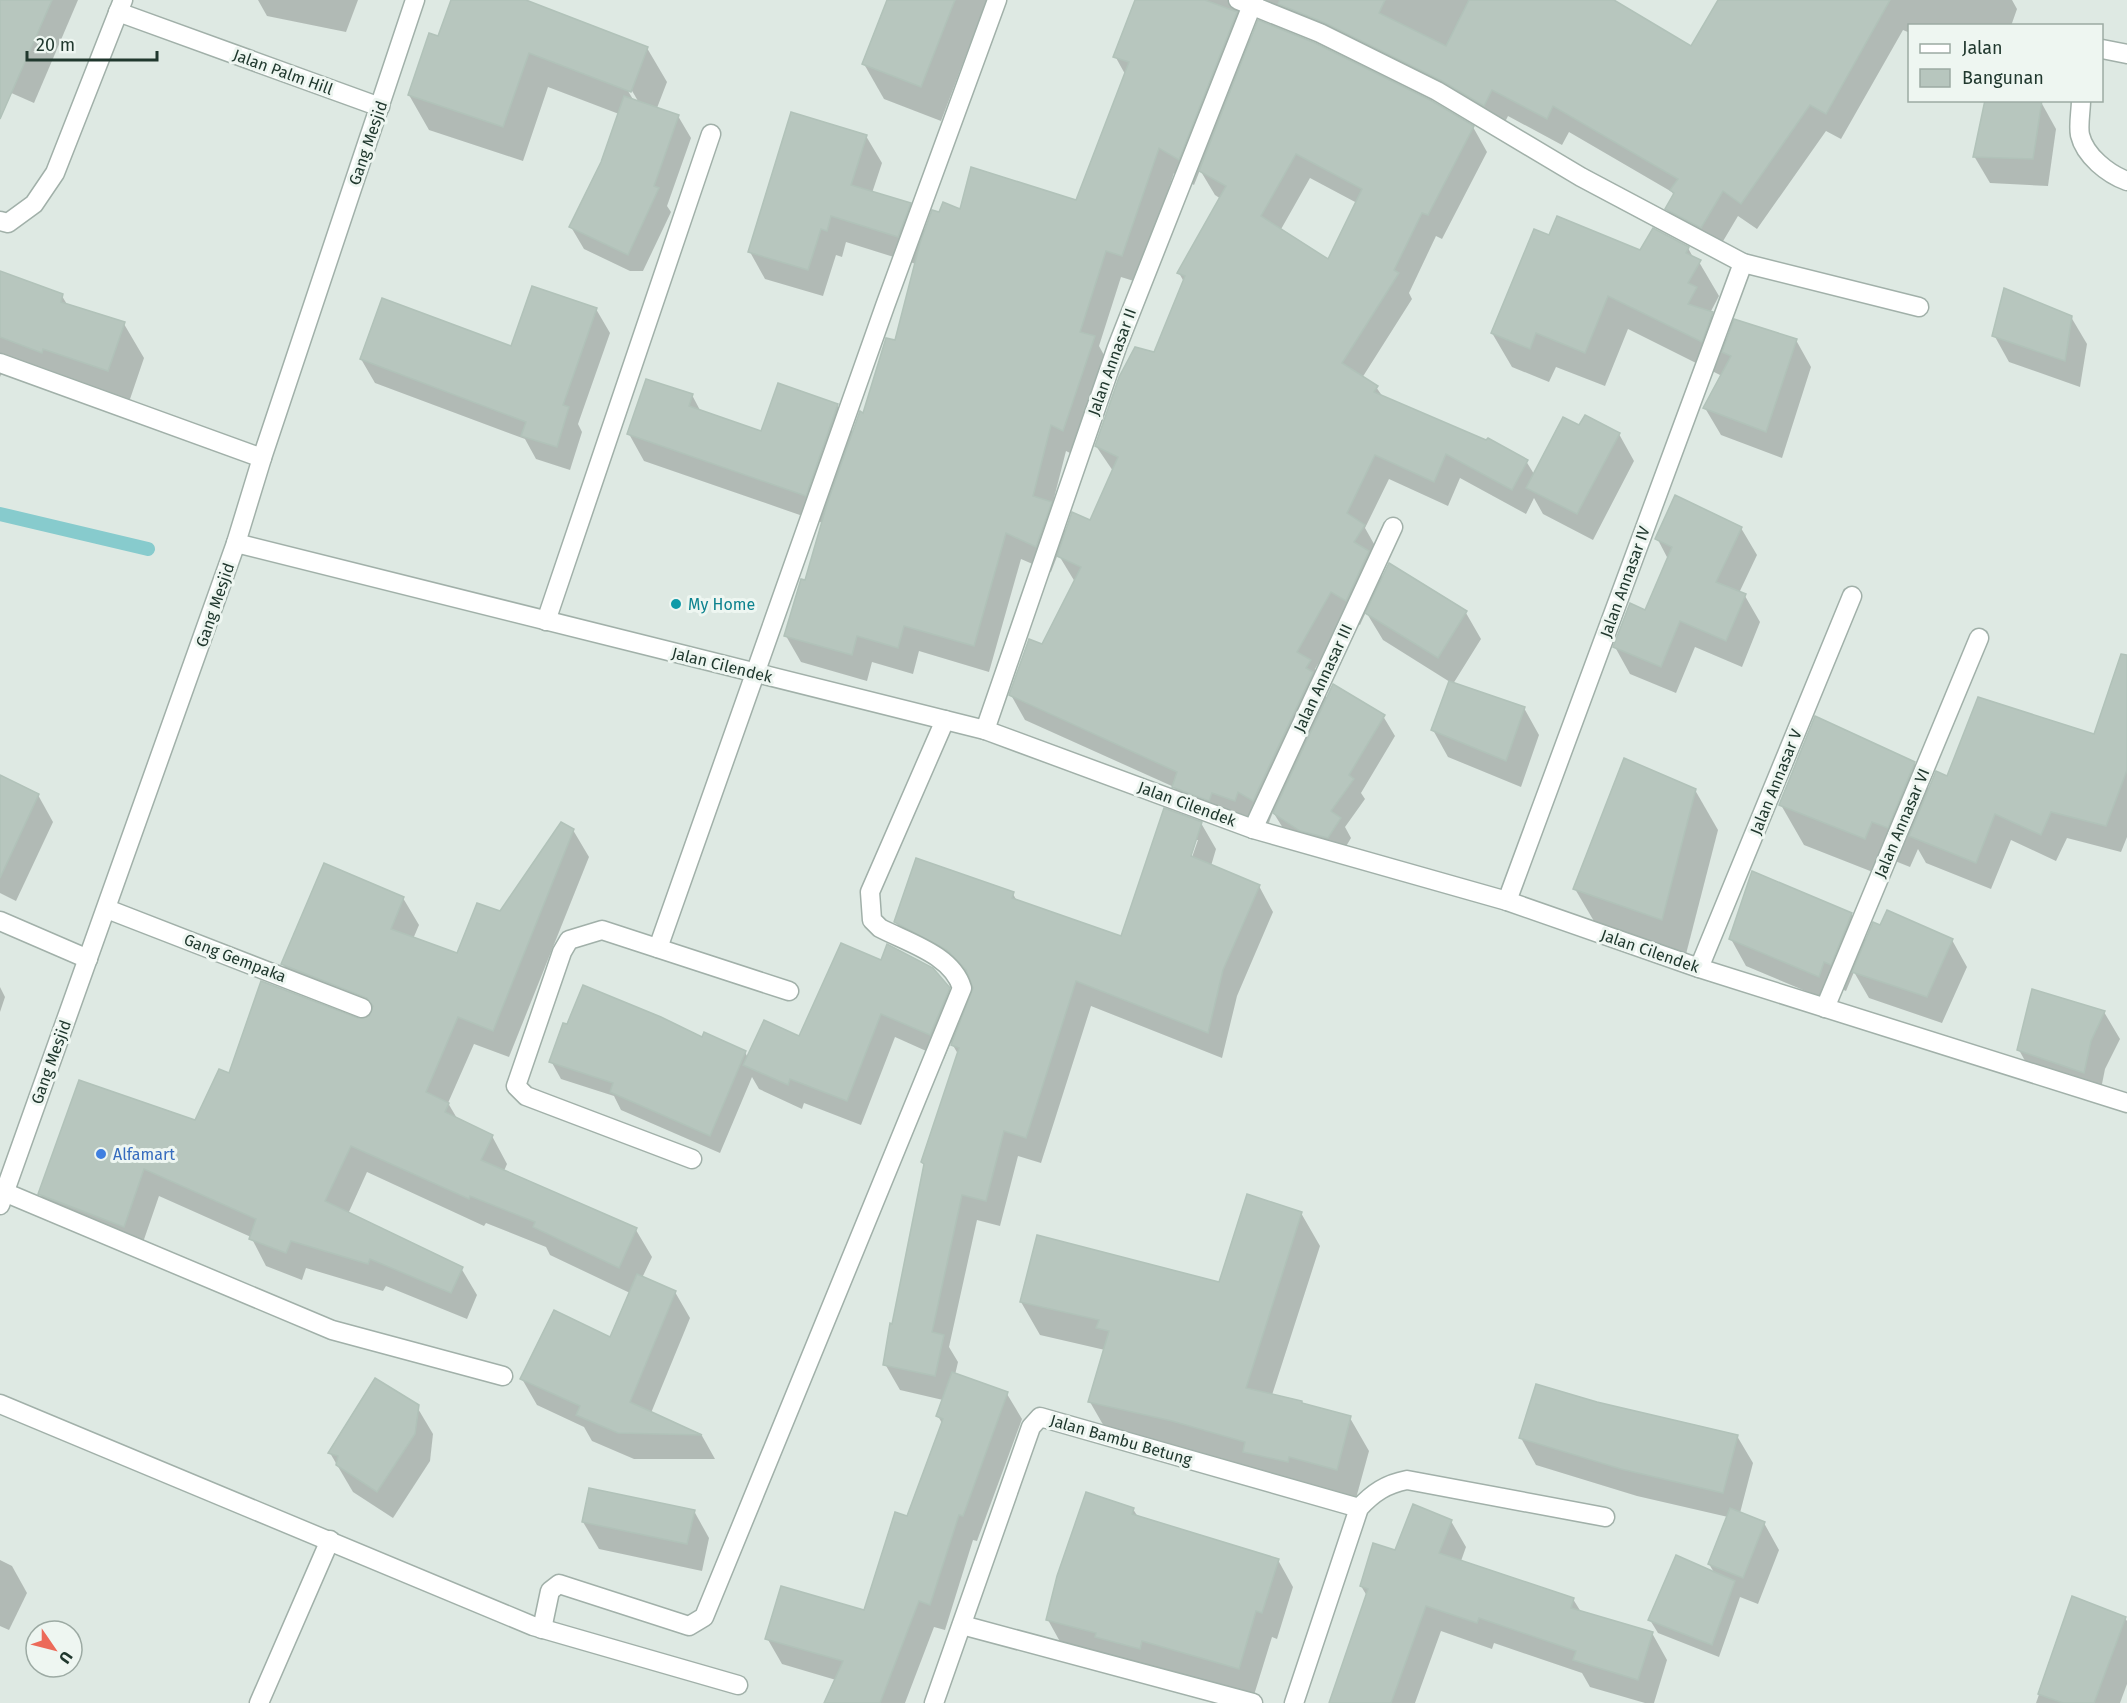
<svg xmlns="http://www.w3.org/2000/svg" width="2127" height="1703" font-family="'Fira Sans',sans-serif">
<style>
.shadow{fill:#0003;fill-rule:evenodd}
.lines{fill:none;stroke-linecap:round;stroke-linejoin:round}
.stream{stroke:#87cbcd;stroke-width:14}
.building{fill:#b7c6be;stroke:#b1c2b9;stroke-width:1.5;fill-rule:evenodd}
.minor-casing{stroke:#a1b0a9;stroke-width:21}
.minor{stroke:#fff;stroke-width:18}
.culture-dot{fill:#0f9aa8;stroke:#eef6f1;stroke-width:2}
.shop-dot{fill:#3f7fe0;stroke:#eef6f1;stroke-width:2}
.labels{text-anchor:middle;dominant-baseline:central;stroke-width:6;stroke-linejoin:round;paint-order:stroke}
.street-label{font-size:16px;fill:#20382e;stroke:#eef6f1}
.culture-label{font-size:16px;fill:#0d838f;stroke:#eef6f1;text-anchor:start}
.shop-label{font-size:16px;fill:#366cbe;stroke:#eef6f1;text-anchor:start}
</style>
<rect width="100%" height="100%" fill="#dee9e3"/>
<!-- shadow -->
<g class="shadow">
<polygon points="0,0 78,0 34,103 0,88"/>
<polygon points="258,0 358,0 346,32 267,16"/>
<path d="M 453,0 L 521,0 L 647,48 L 667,82 L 657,108 L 678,116 L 691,138 L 667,206 L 671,212 L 643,271 L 630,271 L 584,249 L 571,227 L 602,163 L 619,114 L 548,87 L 523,161 L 429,130 L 409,95 L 439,38 ZM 628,84 L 638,101 L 634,101 L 625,86 Z"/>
<polygon points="888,0 987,0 941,121 884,99 864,64"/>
<path d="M 1136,0 L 1605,0 L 1692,49 L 1719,0 L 2012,0 L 2017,9 L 2011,26 L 1910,26 L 1910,33 L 1903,30 L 1841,139 L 1826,131 L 1757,229 L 1738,216 L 1716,253 L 1682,235 L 1667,209 L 1674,196 L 1672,192 L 1569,132 L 1562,145 L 1508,116 L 1500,132 L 1275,16 L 1246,17 L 1243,25 L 1252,40 L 1473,127 L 1487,152 L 1442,239 L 1436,236 L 1409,293 L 1412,299 L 1362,378 L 1376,387 L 1383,397 L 1526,461 L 1534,474 L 1579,427 L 1619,434 L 1634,461 L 1593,540 L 1543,514 L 1534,498 L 1526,514 L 1460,478 L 1448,506 L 1389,479 L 1365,528 L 1378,551 L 1372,560 L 1383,579 L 1466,613 L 1481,639 L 1453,684 L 1524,708 L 1539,735 L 1521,787 L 1448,757 L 1433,730 L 1450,682 L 1383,640 L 1366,612 L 1360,625 L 1346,616 L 1315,669 L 1324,685 L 1322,690 L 1327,699 L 1383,716 L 1395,736 L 1361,793 L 1365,799 L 1345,827 L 1351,838 L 1339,858 L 1286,833 L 1273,812 L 1268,825 L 1249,825 L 1188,811 L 1174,787 L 1025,720 L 1011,695 L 1043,646 L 1075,582 L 1058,554 L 1051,572 L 1021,559 L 989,672 L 919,651 L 913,674 L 872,662 L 867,681 L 801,662 L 786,636 L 806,582 L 823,523 L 644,461 L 629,434 L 692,395 L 701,412 L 762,433 L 837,405 L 854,433 L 896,342 L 916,264 L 846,242 L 842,257 L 836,255 L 823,296 L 765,279 L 750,252 L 866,136 L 882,163 L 872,193 L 910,204 L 926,232 L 940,214 L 1077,202 L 1125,74 L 1115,56 ZM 1200,170 L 1215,195 L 1221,199 L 1179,273 L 1184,282 L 1155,353 L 1096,446 L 1113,471 L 1090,522 L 1067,532 L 1052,506 L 1066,451 L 1078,457 L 1109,364 L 1099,346 L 1121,277 L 1137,282 L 1174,173 L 1194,185 ZM 1310,178 L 1357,203 L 1329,261 L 1280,231 Z"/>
<polygon points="2041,102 2056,129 2048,186 1990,183 1974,156"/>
<polygon points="1550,237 1641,252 1688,248 1694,259 1699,262 1719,296 1710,313 1728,341 1796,340 1811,367 1782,458 1721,435 1705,408 1722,376 1628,329 1605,386 1556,367 1549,382 1512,367 1492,333"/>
<polygon points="0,273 62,296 68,306 124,324 144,358 128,405 5,366 0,377"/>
<polygon points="596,309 610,333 578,424 582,432 570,470 536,459 525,439 375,383 361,359 512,348"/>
<polygon points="2071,317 2087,344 2080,387 2009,362 1994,335"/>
<polygon points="1741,528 1757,555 1739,593 1745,596 1760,622 1742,667 1695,647 1676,693 1630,674 1615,647 1645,612 1668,559 1657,538"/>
<polygon points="2127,695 2127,837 2121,852 2067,838 2056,861 2011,840 1991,889 1926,863 1918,849 1910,867 1895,861 1888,878 1804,845 1781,805 1914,763 1930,790 1947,778 2095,736"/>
<polygon points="0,777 38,795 53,822 16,901 0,893"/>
<polygon points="1695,790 1718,830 1685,958 1598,928 1575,889"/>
<path d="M 1201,823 L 1216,849 L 1211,866 L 1259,886 L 1273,912 L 1237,996 L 1222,1058 L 1091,1006 L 1041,1163 L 1018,1156 L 1000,1226 L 977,1220 L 949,1347 L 958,1362 L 955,1375 L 1007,1394 L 1022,1419 L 977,1541 L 973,1540 L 945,1630 L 934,1627 L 905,1703 L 825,1703 L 836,1680 L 782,1664 L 767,1638 L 865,1612 L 908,1517 L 943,1425 L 938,1416 L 943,1400 L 900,1390 L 885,1364 L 925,1167 L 922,1162 L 958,1054 L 951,1042 L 944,1059 L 895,1037 L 861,1125 L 804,1103 L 802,1109 L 759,1089 L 752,1077 L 720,1153 L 621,1110 L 614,1096 L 561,1079 L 551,1061 L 703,1039 L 745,1052 L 748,1058 L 949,989 L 964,1016 L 975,988 L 963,976 L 911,948 L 896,922 L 1013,894 L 1017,901 L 1122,938 ZM 1195,840 L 1198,840 L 1190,863 L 1187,862 Z"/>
<polygon points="573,830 589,857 509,1057 474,1044 448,1103 458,1120 492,1136 507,1164 504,1171 636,1230 652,1257 642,1278 675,1292 690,1318 651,1413 701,1434 715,1459 634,1459 592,1441 584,1427 537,1405 522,1379 610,1339 630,1293 550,1255 546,1247 486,1223 484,1226 367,1172 348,1214 461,1268 477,1295 467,1319 386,1286 383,1291 306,1268 302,1280 266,1266 251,1237 159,1196 139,1254 56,1222 40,1194 196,1122 230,1075 358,1020 372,1020 298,992 283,964 403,898 419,925 413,939 458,955 500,913"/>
<polygon points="1851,914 1867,941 1952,940 1967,967 1942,1023 1869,998 1854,972 1846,991 1839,988 1834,1003 1746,966 1731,939"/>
<polygon points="0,987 5,997 0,1012"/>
<polygon points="2104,1012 2120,1039 2105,1069 2099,1099 2034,1077 2019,1050"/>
<polygon points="1301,1213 1320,1246 1272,1395 1350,1418 1369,1451 1355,1502 1109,1435 1090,1402 1105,1350 1040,1335 1021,1302 1220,1284"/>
<polygon points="1597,1404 1737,1436 1753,1463 1740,1513 1764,1523 1779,1550 1758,1604 1740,1597 1719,1657 1658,1633 1650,1620 1715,1574 1709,1564 1728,1517 1637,1496 1536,1465 1521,1438"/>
<polygon points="417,1407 433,1434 430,1461 393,1518 353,1492 330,1453"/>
<polygon points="1133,1509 1138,1517 1278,1560 1293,1587 1277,1639 1272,1637 1254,1695 1157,1667 1155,1675 1063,1647 1048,1620"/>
<polygon points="694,1511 709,1538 702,1571 599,1549 583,1522"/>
<polygon points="1451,1521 1466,1547 1461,1561 1573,1599 1581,1612 1652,1633 1667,1660 1654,1703 1645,1703 1590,1687 1582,1673 1494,1643 1492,1649 1441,1631 1415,1703 1330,1703 1367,1596 1361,1586 1396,1552"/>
<polygon points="0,1560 12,1566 27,1593 9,1630 0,1626"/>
<polygon points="2073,1598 2125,1618 2127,1621 2127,1684 2120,1703 2036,1703"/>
</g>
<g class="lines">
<!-- stream -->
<polyline class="stream" points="0,514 148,549"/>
</g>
<!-- building -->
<g class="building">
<polygon points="0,0 52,0 0,119"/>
<polygon points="451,0 526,0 648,47 631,92 529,53 503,127 408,95 429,33 438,36"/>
<polygon points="887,0 955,0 921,87 862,64"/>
<polygon points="1135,0 1205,0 1237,12 1179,160 1159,148 1122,256 1106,251 1080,332 1095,336 1063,431 1051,425 1033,496 1052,502 1036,547 1006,533 974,646 904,626 898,648 857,636 852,655 784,636 801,579 805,580 827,504 860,411 863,413 886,338 895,340 920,243 932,210 939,212 943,202 960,209 971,167 1076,200 1129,62 1113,57"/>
<polygon points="1280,0 1385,0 1379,13 1446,46 1469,0 1614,0 1691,46 1718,0 1890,0 1826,114 1810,105 1741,204 1723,191 1701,228 1665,209 1674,193 1670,190 1678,179 1553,106 1547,119 1492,90 1484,106 1442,81 1325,23 1278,4"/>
<path d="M 1258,20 L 1315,43 L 1432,101 L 1474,126 L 1428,215 L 1422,213 L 1394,270 L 1399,273 L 1342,363 L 1378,386 L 1374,392 L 1486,440 L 1488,438 L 1528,460 L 1512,490 L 1446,454 L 1434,482 L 1375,455 L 1347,513 L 1365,525 L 1354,542 L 1369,551 L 1346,601 L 1331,592 L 1297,652 L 1311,660 L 1306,668 L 1313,672 L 1253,801 L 1238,792 L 1235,801 L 1212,793 L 1209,801 L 1172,787 L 1177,772 L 1009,695 L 1029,639 L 1042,644 L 1081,567 L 1057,556 L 1072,512 L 1090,520 L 1118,457 L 1095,446 L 1119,377 L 1135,347 L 1154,352 L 1185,276 L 1177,273 L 1226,186 L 1199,171 ZM 1296,154 L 1362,189 L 1328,259 L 1261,216 Z"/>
<polygon points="624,96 679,115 654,186 659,188 628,255 569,227 601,162"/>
<polygon points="1985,100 2042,100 2033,159 1973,157"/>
<polygon points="791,112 867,135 851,185 911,203 898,237 831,216 827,231 821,229 808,270 748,252"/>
<polygon points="1557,216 1640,250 1653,228 1689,247 1686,253 1701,260 1688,283 1697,287 1688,304 1713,312 1702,342 1608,296 1585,353 1536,333 1530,349 1491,333 1534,229 1549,235"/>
<polygon points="0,271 63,294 61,302 125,322 108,371 43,349 42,353 0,337"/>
<polygon points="532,286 597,308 563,405 569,407 557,447 521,436 526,422 360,359 382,298 511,346"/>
<polygon points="2004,288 2072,316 2065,361 1992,336"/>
<polygon points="1734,319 1797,339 1766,432 1703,408 1731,356 1722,352"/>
<polygon points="646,379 693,394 689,406 761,431 778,383 838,404 806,496 627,434"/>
<polygon points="1585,415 1620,433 1577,514 1526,488 1563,417 1579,425"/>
<polygon points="1675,495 1742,527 1716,582 1746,594 1726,641 1680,621 1661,667 1613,647 1630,603 1645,610 1672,547 1655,539"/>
<polygon points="1389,563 1467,611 1438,658 1365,613"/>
<polygon points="2121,654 2127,655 2127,770 2106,826 2051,812 2041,835 1995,814 1976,863 1909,836 1936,771 1947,776 1978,697 2094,734"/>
<polygon points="1449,681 1525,707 1506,761 1431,730"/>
<polygon points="1333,684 1385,715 1349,775 1354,779 1331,811 1341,818 1328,838 1300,831 1273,813"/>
<polygon points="1815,716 1915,762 1888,828 1872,822 1865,839 1779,805"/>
<polygon points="1624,758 1696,789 1662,920 1573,889"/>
<polygon points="0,775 39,794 0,878"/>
<polygon points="1164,808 1202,822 1191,856 1260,885 1223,970 1208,1033 1076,981 1026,1138 1004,1131 986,1201 962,1195 932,1332 944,1335 935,1376 883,1365 890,1323 892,1324 924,1164 921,1162 959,1048 951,1045 973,988 966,970 947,950 894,922 916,858 1014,892 1012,898 1121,936"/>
<polygon points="561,822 574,829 493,1031 458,1017 426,1092 449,1103 445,1112 493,1135 481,1160 637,1228 619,1268 533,1227 535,1222 470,1196 469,1199 351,1146 325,1201 463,1267 451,1293 370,1259 368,1264 291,1241 286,1253 249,1239 256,1219 144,1169 124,1227 38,1194 79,1080 195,1120 219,1069 229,1073 261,981 358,1018 369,1016 373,1006 367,998 281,964 324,863 404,897 391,929 457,953 477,903 500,911"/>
<polygon points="1752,871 1852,913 1831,965 1824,962 1819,977 1729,939"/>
<polygon points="1887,910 1953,939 1927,997 1852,972 1873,922 1880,925"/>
<polygon points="841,943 881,960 887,944 933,968 950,988 930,1035 881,1014 847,1101 790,1079 788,1085 743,1065 764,1020 799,1036"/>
<polygon points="583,985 661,1017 702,1037 704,1032 746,1051 710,1136 610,1092 613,1083 549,1062 563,1023 567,1024"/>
<polygon points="2032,989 2105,1011 2091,1041 2084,1073 2017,1050"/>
<polygon points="1247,1194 1302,1212 1246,1388 1302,1401 1302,1403 1351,1416 1337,1470 1289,1457 1288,1462 1243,1452 1245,1442 1172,1421 1088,1402 1109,1331 1096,1328 1099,1320 1020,1302 1037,1235 1219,1282"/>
<polygon points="637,1274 676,1291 630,1402 702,1435 618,1433 576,1415 580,1406 520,1379 554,1310 610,1337"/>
<polygon points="952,1372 1008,1392 963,1516 959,1515 930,1605 919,1601 880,1703 824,1703 843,1661 765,1639 781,1586 864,1610 895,1512 907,1516 943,1419 936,1416"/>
<polygon points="375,1378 419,1405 415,1434 377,1492 336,1465 338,1456 328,1453"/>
<polygon points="1536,1384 1597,1402 1738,1435 1723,1493 1621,1469 1519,1438"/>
<polygon points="589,1488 695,1510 687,1544 582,1522"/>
<polygon points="1086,1492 1134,1508 1132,1514 1279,1559 1262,1613 1256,1611 1239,1669 1142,1641 1140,1649 1095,1637 1096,1633 1046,1620 1057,1576"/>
<polygon points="1413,1504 1452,1520 1439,1553 1574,1598 1571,1608 1653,1632 1638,1680 1573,1660 1576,1651 1479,1618 1477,1623 1426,1606 1391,1703 1329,1703 1368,1589 1360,1586 1373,1543 1395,1550"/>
<polygon points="1730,1508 1765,1522 1743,1578 1708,1564"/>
<polygon points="1676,1555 1735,1581 1712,1645 1648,1620"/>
<polygon points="2072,1596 2126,1617 2094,1703 2063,1703 2038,1694"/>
</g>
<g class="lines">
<defs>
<g id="minor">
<polyline points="1238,0 1320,33 1437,91 1581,177 1743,263 1919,307"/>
<polyline points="118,12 380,107"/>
<polyline points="2102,49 2127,54"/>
<path d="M 2081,100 C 2081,111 2078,125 2080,135 C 2085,156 2108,174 2127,181"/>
<polyline points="0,221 8,223 34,204 55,173 123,0"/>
<polyline points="0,363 262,458"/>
<polyline points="236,543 985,730 1253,829 1507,901 1699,968 2127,1103"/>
<polyline points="546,621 711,134"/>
<polyline points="985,730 1117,347 1254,0"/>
<polyline points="1253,829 1393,527"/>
<polyline points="1507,901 1743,263"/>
<polyline points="107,909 362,1008"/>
<polyline points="0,921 88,959"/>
<polyline points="658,948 885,306 997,0"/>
<polyline points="1699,968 1852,596"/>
<polyline points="1825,1008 1979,638"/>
<polyline points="692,1159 526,1096 516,1086 562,952 569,940 602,930 789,991"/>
<polyline points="4,1192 332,1330 503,1376"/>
<polyline points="0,1205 236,543 262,458 415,0"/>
<polyline points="0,1404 533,1626 738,1685"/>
<polyline points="962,1625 1253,1703"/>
<path d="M 542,1629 L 550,1591 L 559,1584 L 689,1626 L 704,1617 L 962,988 C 952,955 909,943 880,928 L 872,920 L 870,892 L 945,720"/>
<polyline points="259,1703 330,1540"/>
<polyline points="934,1703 1031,1427 1040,1417 1359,1508"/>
<path d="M 1294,1703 L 1359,1508 C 1373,1493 1386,1484 1407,1480 L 1605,1517"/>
</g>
</defs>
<!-- minor casing -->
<use href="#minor" class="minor-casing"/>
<!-- minor -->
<use href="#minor" class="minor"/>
</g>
<!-- markers -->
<circle class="culture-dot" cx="676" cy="604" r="6"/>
<circle class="shop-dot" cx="101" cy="1154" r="6"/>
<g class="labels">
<!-- street labels -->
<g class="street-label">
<text transform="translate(283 72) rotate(20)">Jalan Palm Hill</text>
<text transform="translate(368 143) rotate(-71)">Gang Mesjid</text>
<text transform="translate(1112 362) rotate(-70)">Jalan Annasar II</text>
<text transform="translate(1625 582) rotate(-70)">Jalan Annasar IV</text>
<text transform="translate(215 605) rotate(-71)">Gang Mesjid</text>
<text transform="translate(722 665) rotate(14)">Jalan Cilendek</text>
<text transform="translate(1323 678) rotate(-65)">Jalan Annasar III</text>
<text transform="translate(1776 782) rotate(-68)">Jalan Annasar V</text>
<text transform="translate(1187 804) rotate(20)">Jalan Cilendek</text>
<text transform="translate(1902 823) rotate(-67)">Jalan Annasar VI</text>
<text transform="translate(1650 951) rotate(19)">Jalan Cilendek</text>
<text transform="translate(235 958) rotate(21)">Gang Gempaka</text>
<text transform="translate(51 1062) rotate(-70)">Gang Mesjid</text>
<text transform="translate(1121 1440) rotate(16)">Jalan Bambu Betung</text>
</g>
<!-- culture labels -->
<g class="culture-label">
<text x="688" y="604">My Home</text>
</g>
<!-- shop labels -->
<g class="shop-label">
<text x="113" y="1154">Alfamart</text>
</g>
</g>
<!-- legend -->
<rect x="1908" y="24" width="195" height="78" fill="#eef6f1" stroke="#9caaa3" stroke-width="1.5"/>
<rect x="1920" y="44" width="30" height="9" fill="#ffffff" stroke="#9caaa3" stroke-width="1.5"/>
<text x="1962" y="54" font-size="18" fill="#20382e">Jalan</text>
<rect x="1920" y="69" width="30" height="18" fill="#b7c6be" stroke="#9caaa3" stroke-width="1.5"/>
<text x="1962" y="84" font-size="18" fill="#20382e">Bangunan</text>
<!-- north arrow -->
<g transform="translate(54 1649) rotate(125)"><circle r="28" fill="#eef6f1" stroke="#9caaa3" stroke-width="1.5"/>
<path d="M0-4.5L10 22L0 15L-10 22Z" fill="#ec6a59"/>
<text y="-9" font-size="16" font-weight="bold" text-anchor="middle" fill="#20382e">U</text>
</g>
<!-- scale -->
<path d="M27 51v9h130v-9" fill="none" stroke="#20382e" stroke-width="3"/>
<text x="36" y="51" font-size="18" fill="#20382e" stroke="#eef6f1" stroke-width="4.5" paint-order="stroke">20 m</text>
</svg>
